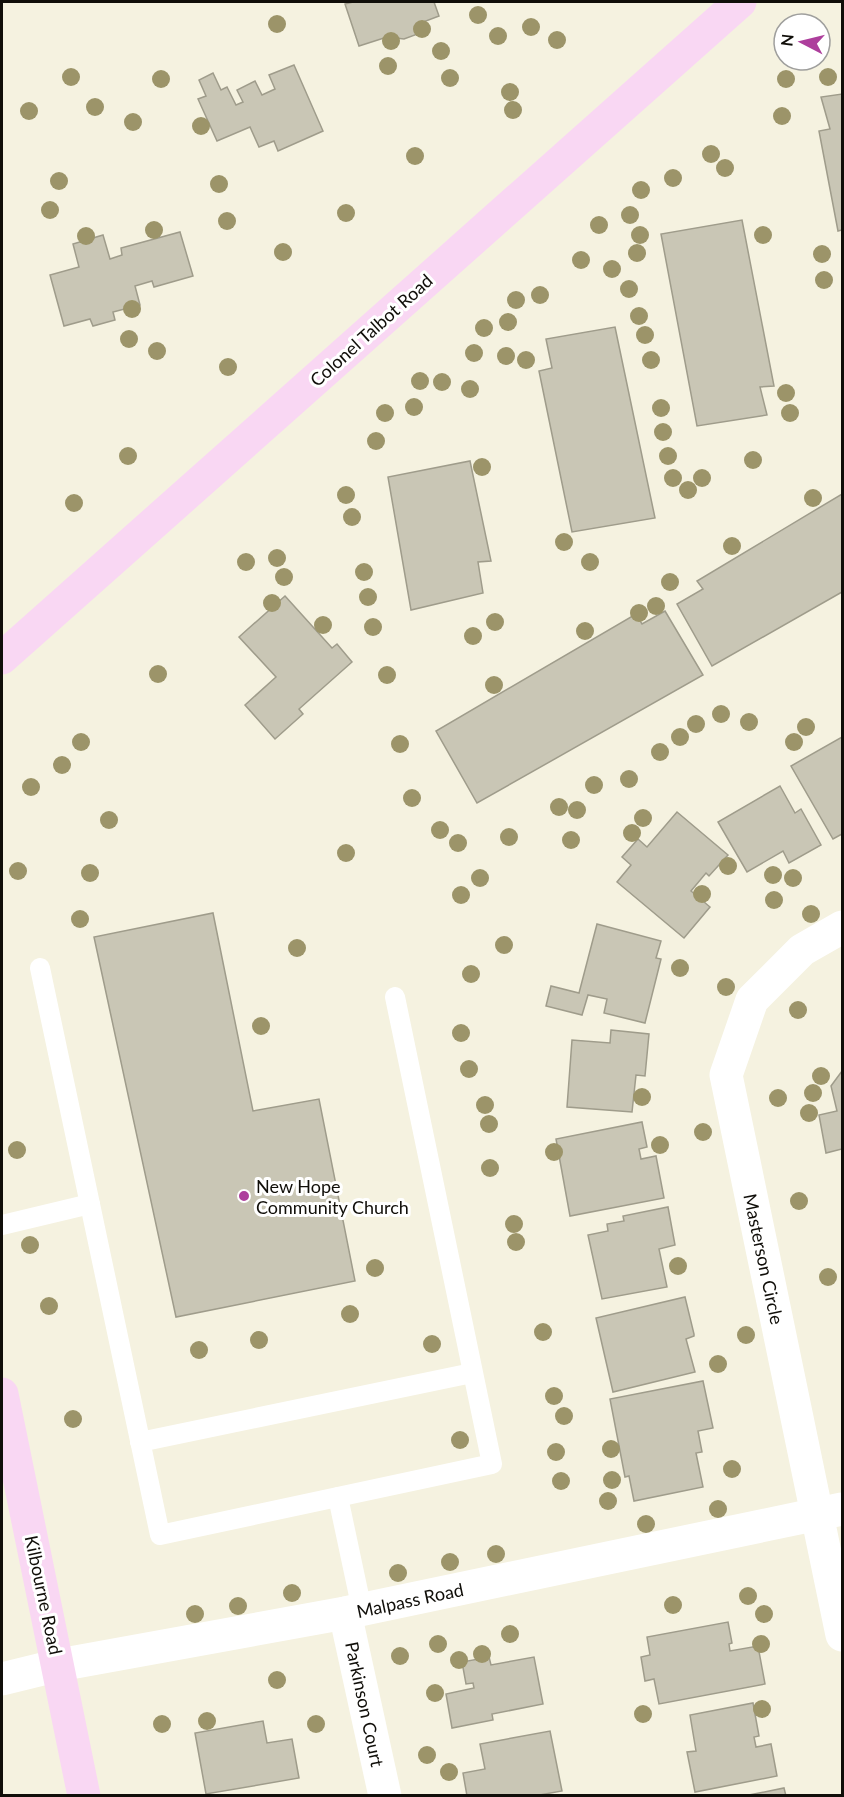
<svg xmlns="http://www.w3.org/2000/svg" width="844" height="1797" font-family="Lato,sans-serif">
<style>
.building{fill:#c9c6b5;stroke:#9f9c8b;stroke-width:1.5}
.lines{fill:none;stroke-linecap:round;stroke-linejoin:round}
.lane{stroke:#fff;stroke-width:20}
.street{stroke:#fff;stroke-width:33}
.secondary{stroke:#f9d7f3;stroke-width:33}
.tree{fill:#9c9469}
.poi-dot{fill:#ad3e9c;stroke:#fff;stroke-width:2}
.labels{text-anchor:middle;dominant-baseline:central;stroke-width:6;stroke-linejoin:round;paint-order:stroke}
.street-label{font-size:18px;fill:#100e09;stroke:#fff}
.poi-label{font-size:18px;fill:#100e09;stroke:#fff;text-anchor:start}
</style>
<rect width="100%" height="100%" fill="#f5f2e0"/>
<!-- building -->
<g class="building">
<polygon points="353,2 434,2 439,16 423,22 415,35 404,39 387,37 359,46 345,4"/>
<polygon points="294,65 323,131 278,151 274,141 259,147 250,127 217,141 198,99 206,96 199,80 213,73 221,90 227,87 236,105 243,102 237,90 255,81 262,95 275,89 269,75"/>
<polygon points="842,94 842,230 838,231 819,131 830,129 821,97"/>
<polygon points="742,220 774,386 760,387 767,415 697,426 661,234"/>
<polygon points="180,232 193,276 154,287 152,281 135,286 140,305 113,312 115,320 93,326 90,319 64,326 50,275 79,267 73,244 103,235 110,259 122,255 121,248"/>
<polygon points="615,327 655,518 572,532 539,371 552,368 546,339"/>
<polygon points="470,461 491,561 478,562 483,593 411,610 388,477"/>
<polygon points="842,494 842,592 712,666 677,604 703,589 697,581"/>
<polygon points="285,596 332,648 337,644 352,662 299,709 303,714 275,739 245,705 276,677 239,637"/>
<polygon points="665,611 703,675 477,803 436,731 636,614 642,624"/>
<polygon points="842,737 842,834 833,839 791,766"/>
<polygon points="780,786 795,813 801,809 821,845 789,863 783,851 747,872 718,822"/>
<polygon points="677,812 728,855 709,876 706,873 691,891 710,907 684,938 617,882 631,865 622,857 638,839 647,847"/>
<polygon points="213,913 253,1111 319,1099 355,1281 176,1317 94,937"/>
<polygon points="597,924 661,941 656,958 661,959 645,1023 604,1013 607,999 588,995 582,1015 546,1006 551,986 579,993"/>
<polygon points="611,1030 649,1034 645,1076 636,1075 632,1112 567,1107 572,1040 610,1043"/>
<polygon points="842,1071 842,1149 826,1153 819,1115 837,1111 831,1086"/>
<polygon points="642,1122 647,1147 639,1149 641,1159 656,1156 664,1198 570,1216 556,1139"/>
<polygon points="668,1207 675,1245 659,1249 667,1287 602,1299 588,1235 608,1231 607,1224 624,1221 623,1216"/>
<polygon points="685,1297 694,1334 694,1336 686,1339 695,1372 613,1392 596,1318"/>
<polygon points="703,1381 713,1428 698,1431 702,1452 696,1453 703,1487 634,1501 629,1476 625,1477 610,1399"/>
<polygon points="728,1622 732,1643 729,1644 730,1651 758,1646 765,1684 659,1704 654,1679 645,1681 641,1657 650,1655 647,1637"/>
<polygon points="489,1657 491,1665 534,1657 543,1704 492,1714 493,1720 452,1728 446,1694 474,1688 473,1683 466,1684 462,1662"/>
<polygon points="753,1703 759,1736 754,1737 756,1747 771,1744 777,1776 695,1792 687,1752 696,1751 690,1715"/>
<polygon points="263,1721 267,1743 292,1739 299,1778 206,1794 195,1733"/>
<polygon points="550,1731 562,1791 534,1796 467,1796 463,1773 485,1769 480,1744"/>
<polygon points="784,1788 786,1796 744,1796"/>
</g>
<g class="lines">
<!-- lane -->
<g class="lane">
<polyline points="40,968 160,1535 492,1464 395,997"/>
<polyline points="2,1225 90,1204"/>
<polyline points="140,1442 472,1373"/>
<polyline points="338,1497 362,1610"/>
</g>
<!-- street -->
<g class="street">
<polyline points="842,927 802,950 752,1000 726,1075 842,1635"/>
<polyline points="345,1613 385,1796"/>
<polyline points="2,1679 59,1665 345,1613 842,1509"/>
</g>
<!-- secondary -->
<g class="secondary">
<polyline points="2,658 740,2"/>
<polyline points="2,1394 84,1796"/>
</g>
</g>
<!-- trees -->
<g class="tree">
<circle cx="478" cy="15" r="9"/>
<circle cx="277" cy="24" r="9"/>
<circle cx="531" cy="27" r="9"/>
<circle cx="422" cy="29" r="9"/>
<circle cx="498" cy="36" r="9"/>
<circle cx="557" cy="40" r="9"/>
<circle cx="391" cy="41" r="9"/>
<circle cx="441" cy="51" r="9"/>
<circle cx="388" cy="66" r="9"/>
<circle cx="71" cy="77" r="9"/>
<circle cx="828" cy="77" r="9"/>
<circle cx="450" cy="78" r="9"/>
<circle cx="161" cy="79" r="9"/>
<circle cx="786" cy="79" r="9"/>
<circle cx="510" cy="92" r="9"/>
<circle cx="95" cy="107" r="9"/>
<circle cx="513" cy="110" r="9"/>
<circle cx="29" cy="111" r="9"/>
<circle cx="782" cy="116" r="9"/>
<circle cx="133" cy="122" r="9"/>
<circle cx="201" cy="126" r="9"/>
<circle cx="711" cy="154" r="9"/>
<circle cx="415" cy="156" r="9"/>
<circle cx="725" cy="168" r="9"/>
<circle cx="673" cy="178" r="9"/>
<circle cx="59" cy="181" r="9"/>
<circle cx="219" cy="184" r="9"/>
<circle cx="641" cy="190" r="9"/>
<circle cx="50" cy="210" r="9"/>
<circle cx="346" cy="213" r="9"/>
<circle cx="630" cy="215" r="9"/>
<circle cx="227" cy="221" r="9"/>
<circle cx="599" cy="225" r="9"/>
<circle cx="154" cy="230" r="9"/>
<circle cx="640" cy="235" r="9"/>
<circle cx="763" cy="235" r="9"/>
<circle cx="86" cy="236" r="9"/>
<circle cx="283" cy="252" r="9"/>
<circle cx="637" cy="253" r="9"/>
<circle cx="822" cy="254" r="9"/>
<circle cx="581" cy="260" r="9"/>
<circle cx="612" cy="269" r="9"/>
<circle cx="824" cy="280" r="9"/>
<circle cx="629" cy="289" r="9"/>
<circle cx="540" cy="295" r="9"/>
<circle cx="516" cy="300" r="9"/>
<circle cx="132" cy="309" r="9"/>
<circle cx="639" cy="316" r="9"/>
<circle cx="508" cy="322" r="9"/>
<circle cx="484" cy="328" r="9"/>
<circle cx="645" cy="335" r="9"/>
<circle cx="129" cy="339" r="9"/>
<circle cx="157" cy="351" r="9"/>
<circle cx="474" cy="353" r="9"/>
<circle cx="506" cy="356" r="9"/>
<circle cx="526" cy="360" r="9"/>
<circle cx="651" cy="360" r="9"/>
<circle cx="228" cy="367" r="9"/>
<circle cx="420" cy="381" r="9"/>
<circle cx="442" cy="382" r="9"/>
<circle cx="470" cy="389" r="9"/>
<circle cx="786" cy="393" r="9"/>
<circle cx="414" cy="407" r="9"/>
<circle cx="661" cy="408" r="9"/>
<circle cx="385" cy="413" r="9"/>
<circle cx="790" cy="413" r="9"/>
<circle cx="663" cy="432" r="9"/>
<circle cx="376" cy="441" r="9"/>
<circle cx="128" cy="456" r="9"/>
<circle cx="668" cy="456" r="9"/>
<circle cx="753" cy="460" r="9"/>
<circle cx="482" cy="467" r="9"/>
<circle cx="673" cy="478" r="9"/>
<circle cx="702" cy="478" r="9"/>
<circle cx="688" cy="490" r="9"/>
<circle cx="346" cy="495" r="9"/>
<circle cx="813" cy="498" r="9"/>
<circle cx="74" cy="503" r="9"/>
<circle cx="352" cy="517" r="9"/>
<circle cx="564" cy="542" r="9"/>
<circle cx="732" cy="546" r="9"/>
<circle cx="277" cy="558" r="9"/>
<circle cx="246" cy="562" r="9"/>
<circle cx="590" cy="562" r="9"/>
<circle cx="364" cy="572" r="9"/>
<circle cx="284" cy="577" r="9"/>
<circle cx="670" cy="582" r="9"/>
<circle cx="368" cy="597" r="9"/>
<circle cx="272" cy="603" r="9"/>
<circle cx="656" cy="606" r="9"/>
<circle cx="639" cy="613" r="9"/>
<circle cx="495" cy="622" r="9"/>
<circle cx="323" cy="625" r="9"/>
<circle cx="373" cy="627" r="9"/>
<circle cx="585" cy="631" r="9"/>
<circle cx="473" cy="636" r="9"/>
<circle cx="158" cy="674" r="9"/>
<circle cx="387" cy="675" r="9"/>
<circle cx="494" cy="685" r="9"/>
<circle cx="721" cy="714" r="9"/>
<circle cx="749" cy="722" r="9"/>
<circle cx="696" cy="724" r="9"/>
<circle cx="806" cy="727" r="9"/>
<circle cx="680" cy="737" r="9"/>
<circle cx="81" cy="742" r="9"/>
<circle cx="794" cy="742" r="9"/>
<circle cx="400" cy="744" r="9"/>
<circle cx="660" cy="752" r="9"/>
<circle cx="62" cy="765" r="9"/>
<circle cx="629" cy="779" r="9"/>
<circle cx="594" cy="785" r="9"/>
<circle cx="31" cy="787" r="9"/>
<circle cx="412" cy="798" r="9"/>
<circle cx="559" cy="807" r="9"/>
<circle cx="577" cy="810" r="9"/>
<circle cx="643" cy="818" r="9"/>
<circle cx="109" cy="820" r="9"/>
<circle cx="440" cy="830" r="9"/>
<circle cx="632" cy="833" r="9"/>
<circle cx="509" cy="837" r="9"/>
<circle cx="571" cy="840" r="9"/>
<circle cx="458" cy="843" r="9"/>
<circle cx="346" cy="853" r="9"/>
<circle cx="728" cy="866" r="9"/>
<circle cx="18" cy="871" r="9"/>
<circle cx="90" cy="873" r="9"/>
<circle cx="773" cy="875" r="9"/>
<circle cx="480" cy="878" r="9"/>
<circle cx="793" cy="878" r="9"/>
<circle cx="702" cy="894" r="9"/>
<circle cx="461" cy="895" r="9"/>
<circle cx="774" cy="900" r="9"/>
<circle cx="811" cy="914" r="9"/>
<circle cx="80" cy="919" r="9"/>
<circle cx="504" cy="945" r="9"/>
<circle cx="297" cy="948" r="9"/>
<circle cx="680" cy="968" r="9"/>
<circle cx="471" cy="974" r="9"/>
<circle cx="726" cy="987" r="9"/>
<circle cx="798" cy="1010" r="9"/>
<circle cx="261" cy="1026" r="9"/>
<circle cx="461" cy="1033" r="9"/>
<circle cx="469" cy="1069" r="9"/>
<circle cx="821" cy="1076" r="9"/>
<circle cx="813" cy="1093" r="9"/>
<circle cx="642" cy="1097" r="9"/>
<circle cx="778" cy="1098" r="9"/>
<circle cx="485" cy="1105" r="9"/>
<circle cx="809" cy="1113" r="9"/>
<circle cx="489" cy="1124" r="9"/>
<circle cx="703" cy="1132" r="9"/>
<circle cx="660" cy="1145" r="9"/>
<circle cx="17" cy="1150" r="9"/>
<circle cx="554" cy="1152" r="9"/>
<circle cx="490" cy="1168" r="9"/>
<circle cx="799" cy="1201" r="9"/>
<circle cx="514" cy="1224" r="9"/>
<circle cx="516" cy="1242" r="9"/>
<circle cx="30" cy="1245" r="9"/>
<circle cx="678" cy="1266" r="9"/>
<circle cx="375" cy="1268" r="9"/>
<circle cx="828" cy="1277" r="9"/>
<circle cx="49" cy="1306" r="9"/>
<circle cx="350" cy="1314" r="9"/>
<circle cx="543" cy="1332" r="9"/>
<circle cx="746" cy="1335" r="9"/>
<circle cx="259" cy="1340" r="9"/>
<circle cx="432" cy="1344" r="9"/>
<circle cx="199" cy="1350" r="9"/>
<circle cx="718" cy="1364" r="9"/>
<circle cx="554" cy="1396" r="9"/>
<circle cx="564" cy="1416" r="9"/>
<circle cx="73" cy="1419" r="9"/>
<circle cx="460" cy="1440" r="9"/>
<circle cx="611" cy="1449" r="9"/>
<circle cx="556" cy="1452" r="9"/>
<circle cx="732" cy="1469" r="9"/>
<circle cx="612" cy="1480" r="9"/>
<circle cx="561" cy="1481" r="9"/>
<circle cx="608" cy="1501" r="9"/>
<circle cx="718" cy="1509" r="9"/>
<circle cx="646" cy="1524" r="9"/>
<circle cx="496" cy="1554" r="9"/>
<circle cx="450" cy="1562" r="9"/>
<circle cx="398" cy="1573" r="9"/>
<circle cx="292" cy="1593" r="9"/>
<circle cx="748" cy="1596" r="9"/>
<circle cx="673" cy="1605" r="9"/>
<circle cx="238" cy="1606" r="9"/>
<circle cx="195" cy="1614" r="9"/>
<circle cx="764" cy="1614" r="9"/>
<circle cx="510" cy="1634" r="9"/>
<circle cx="438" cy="1644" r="9"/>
<circle cx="761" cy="1644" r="9"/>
<circle cx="482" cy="1654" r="9"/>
<circle cx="400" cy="1656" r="9"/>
<circle cx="459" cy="1660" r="9"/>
<circle cx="277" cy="1680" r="9"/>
<circle cx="435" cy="1693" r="9"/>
<circle cx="762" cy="1709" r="9"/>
<circle cx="643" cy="1714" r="9"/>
<circle cx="207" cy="1721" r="9"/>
<circle cx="162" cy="1724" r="9"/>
<circle cx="316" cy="1724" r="9"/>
<circle cx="427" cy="1755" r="9"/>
<circle cx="449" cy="1772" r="9"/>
</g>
<!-- markers -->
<circle class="poi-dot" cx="244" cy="1196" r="6"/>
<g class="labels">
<!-- street labels -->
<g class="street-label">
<text transform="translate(371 330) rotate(-42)">Colonel Talbot Road</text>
<text transform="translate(764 1259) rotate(78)">Masterson Circle</text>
<text transform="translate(44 1595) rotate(78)">Kilbourne Road</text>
<text transform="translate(410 1600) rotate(-12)">Malpass Road</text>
<text transform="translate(365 1704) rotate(78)">Parkinson Court</text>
</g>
<!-- poi labels -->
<g class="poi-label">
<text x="256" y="1186">New Hope<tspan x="256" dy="21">Community Church</tspan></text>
</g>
</g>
<!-- border -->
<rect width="844" height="1797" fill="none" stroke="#100e09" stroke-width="6"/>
<!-- north arrow -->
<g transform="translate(802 42) rotate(277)"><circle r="28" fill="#ffffff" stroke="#9f9f9d" stroke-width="1.5"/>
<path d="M0-4.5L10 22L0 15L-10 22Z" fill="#ad3e9c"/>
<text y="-9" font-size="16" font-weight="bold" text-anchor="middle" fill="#100e09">N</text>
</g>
</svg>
